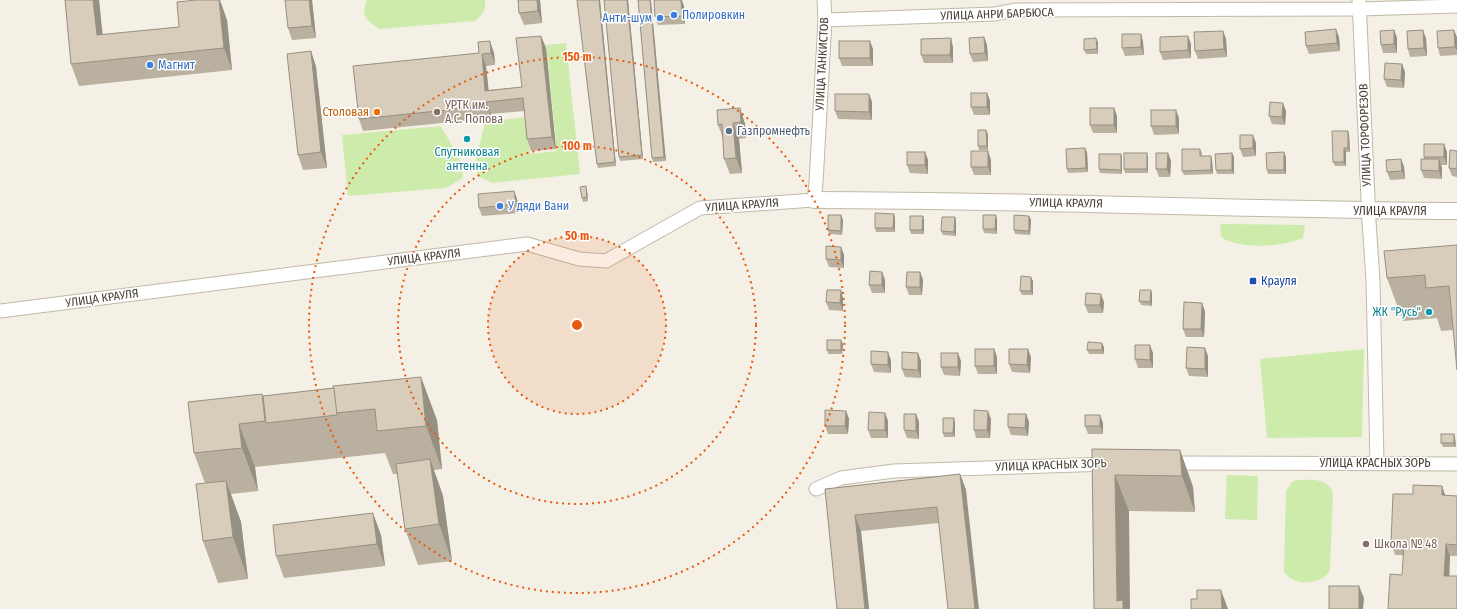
<svg xmlns="http://www.w3.org/2000/svg" width="1457" height="609" font-family="'Fira Sans Condensed',sans-serif">
<style>
.green{fill:#cdecab}
.lines{fill:none;stroke-linecap:round;stroke-linejoin:round}
.minor-casing{stroke:#c1b9a7;stroke-width:15}
.tertiary-casing{stroke:#c1b9a7;stroke-width:18}
.minor{stroke:#fff;stroke-width:13}
.tertiary{stroke:#fff;stroke-width:16}
.wall{fill:#b9b0a0}
.shaded-wall{fill:#969082}
.building{fill:#d7cdba;stroke:#969082}
.ring{fill:none;stroke:#e8590c;stroke-width:2;stroke-dasharray:2 4}
.shop-dot{fill:#3f7fe0;stroke:#fff;stroke-width:1.5}
.food-dot{fill:#e8710a;stroke:#fff;stroke-width:1.5}
.education-dot{fill:#8d6e63;stroke:#fff;stroke-width:1.5}
.service-dot{fill:#5c6f8a;stroke:#fff;stroke-width:1.5}
.culture-dot{fill:#0f9aa8;stroke:#fff;stroke-width:1.5}
.transit-dot{fill:#1a4fb4;stroke:#fff;stroke-width:1.5}
.labels{text-anchor:middle;dominant-baseline:central;stroke-width:3;stroke-linejoin:round;paint-order:stroke}
.street-label{font-size:12px;fill:#484134;stroke:#fff}
.shop-label{font-size:12px;fill:#366cbe;stroke:#fff;text-anchor:start}
.education-label{font-size:12px;fill:#785e54;stroke:#fff;text-anchor:start}
.food-label{font-size:12px;fill:#c56008;stroke:#fff;text-anchor:end}
.service-label{font-size:12px;fill:#4e5e75;stroke:#fff;text-anchor:start}
.culture-label{font-size:12px;fill:#0d838f;stroke:#fff}
.transit-label{font-size:12px;fill:#164399;stroke:#fff;text-anchor:start}
.centre{fill:#e8590c;stroke:#fff;stroke-width:2}
.ring-label{font-size:12px;text-anchor:middle;font-weight:bold;fill:#e8590c;stroke:#fff;stroke-width:3;stroke-linejoin:round;paint-order:stroke}
</style>
<rect width="100%" height="100%" fill="#f4f0e6"/>
<!-- green -->
<g class="green">
<path d="M 367,0 L 485,0 C 486,10 483,14 475,21 L 380,29 C 367,22 360,15 367,0 Z"/>
<polygon points="566,43 580,174 492,183 477,176 476,161 485,122 526,117 530,154 557,151 546,45"/>
<polygon points="441,126 461,162 463,178 446,188 348,196 342,135"/>
<path d="M 1220,224 L 1221,224 L 1305,225 L 1303,238 C 1282,247 1241,250 1221,237 Z"/>
<polygon points="1364,349 1362,437 1267,438 1260,359"/>
<polygon points="1227,475 1258,476 1257,520 1225,519"/>
<path d="M 1297,480 C 1311,480 1327,477 1333,493 L 1330,569 C 1324,586 1292,587 1284,571 L 1286,491 L 1292,482 Z"/>
</g>
<g class="lines">
<defs>
<g id="minor">
<polyline points="1359,0 1369,221 1373,280 1377,463"/>
<polyline points="825,20 995,14 1015,10 1360,9 1457,6"/>
<polyline points="0,311 527,244 579,259 606,261 700,208 814,200 816,183 825,20 824,0"/>
<polyline points="1167,463 1457,464"/>
<polyline points="816,489 841,478 894,471 1110,464"/>
</g>
<path id="tertiary" d="M 814,200 C 1028,200 1242,210 1457,211"/>
</defs>
<!-- minor casing -->
<use href="#minor" class="minor-casing"/>
<!-- tertiary casing -->
<use href="#tertiary" class="tertiary-casing"/>
<!-- minor -->
<use href="#minor" class="minor"/>
<!-- tertiary -->
<use href="#tertiary" class="tertiary"/>
</g>
<!-- wall -->
<g class="wall">
<polygon points="65,0 99,0 102,35 179,27 227,20 232,70 79,86 71,64"/>
<polygon points="312,0 316,38 292,40 288,28"/>
<polygon points="518,0 540,0 542,23 524,25 519,13"/>
<polygon points="577,0 600,0 616,166 598,168 597,164"/>
<polygon points="604,0 628,0 643,159 620,161 619,157"/>
<polygon points="638,0 666,161 653,162 652,158"/>
<polygon points="684,6 685,24 658,25 655,17"/>
<polygon points="1394,30 1397,38 1397,53 1383,53 1381,45"/>
<polygon points="1223,31 1226,39 1227,57 1198,59 1195,51"/>
<polygon points="1141,34 1143,42 1144,55 1125,56 1122,48"/>
<polygon points="541,36 546,48 556,149 531,151 527,139 524,111 491,114 491,118 363,131 359,119 479,53 478,42 494,53 495,65 486,66 488,90 522,87"/>
<polygon points="1188,36 1191,44 1191,58 1163,60 1160,52"/>
<polygon points="984,37 987,45 988,61 973,62 970,54"/>
<polygon points="1339,37 1340,51 1309,54 1306,46"/>
<polygon points="1457,37 1457,55 1440,56 1438,48"/>
<polygon points="1426,38 1427,56 1410,57 1408,49"/>
<polygon points="1098,42 1098,54 1086,54 1084,50"/>
<polygon points="953,47 953,63 924,63 921,55"/>
<polygon points="873,49 873,66 842,66 839,58"/>
<polygon points="311,51 316,67 327,168 303,170 298,155"/>
<polygon points="1402,64 1405,72 1404,88 1387,87 1384,79"/>
<polygon points="987,93 990,101 990,115 974,115 971,107"/>
<polygon points="869,94 872,102 872,120 838,119 835,111"/>
<polygon points="740,108 745,124 746,138 739,139 742,173 730,174 724,159 723,138 718,125"/>
<polygon points="1114,108 1117,116 1117,133 1093,133 1090,125"/>
<polygon points="1286,111 1285,125 1272,124 1269,116"/>
<polygon points="1179,118 1179,134 1154,135 1151,126"/>
<polygon points="1348,131 1349,135 1350,152 1346,152 1346,166 1335,166 1333,162"/>
<polygon points="988,134 988,150 979,150 978,146"/>
<polygon points="1256,143 1256,156 1243,157 1240,149"/>
<polygon points="1444,144 1447,152 1447,165 1441,165 1442,168 1442,179 1424,178 1421,170 1424,159 1424,157"/>
<polygon points="1200,149 1202,153 1202,156 1211,156 1212,160 1213,174 1184,175 1182,171"/>
<polygon points="988,151 991,160 991,175 974,175 971,167"/>
<polygon points="1457,151 1457,177 1452,176 1449,168"/>
<polygon points="925,152 928,160 928,174 910,173 907,165"/>
<polygon points="1087,152 1088,172 1068,173 1067,169"/>
<polygon points="1147,153 1148,158 1148,173 1125,173 1124,169"/>
<polygon points="1168,153 1171,161 1170,177 1159,177 1156,169"/>
<polygon points="1232,153 1234,157 1234,174 1217,174 1216,170"/>
<polygon points="1121,154 1122,158 1122,174 1100,173 1099,169"/>
<polygon points="1286,157 1286,174 1268,174 1267,170"/>
<polygon points="1401,159 1404,167 1405,179 1390,180 1387,172"/>
<polygon points="587,190 588,201 583,202 582,198"/>
<polygon points="514,191 517,199 519,213 482,216 479,208"/>
<polygon points="894,214 895,218 895,232 876,232 875,228"/>
<polygon points="841,215 843,220 842,235 829,234 828,230"/>
<polygon points="1029,216 1031,220 1030,235 1015,234 1014,230"/>
<polygon points="955,217 956,221 956,236 943,235 941,231"/>
<polygon points="997,219 997,234 984,233 983,229"/>
<polygon points="924,220 924,234 911,234 910,230"/>
<polygon points="1457,245 1453,330 1441,331 1437,318 1403,321 1387,278"/>
<polygon points="841,247 844,255 844,268 829,267 826,259"/>
<polygon points="882,272 885,280 885,293 872,293 869,285"/>
<polygon points="920,272 923,280 922,295 909,295 906,287"/>
<polygon points="1033,281 1033,295 1022,295 1020,291"/>
<polygon points="1151,290 1152,294 1152,306 1141,305 1139,301"/>
<polygon points="843,298 843,311 829,310 826,302"/>
<polygon points="1104,302 1103,313 1088,313 1085,305"/>
<polygon points="1205,311 1204,337 1186,337 1183,329"/>
<polygon points="843,344 842,354 828,354 827,350"/>
<polygon points="1104,347 1104,354 1089,354 1087,350"/>
<polygon points="994,349 997,357 997,374 978,374 975,366"/>
<polygon points="918,353 921,361 921,378 905,377 902,369"/>
<polygon points="1153,353 1153,368 1138,368 1135,359"/>
<polygon points="1208,356 1208,377 1189,376 1186,368"/>
<polygon points="1031,357 1030,373 1012,372 1009,364"/>
<polygon points="891,360 891,373 874,372 871,364"/>
<polygon points="961,361 960,376 944,375 941,367"/>
<polygon points="334,388 437,420 442,469 434,470 443,496 452,561 418,565 405,529 397,474 393,474 385,453 255,467 258,491 231,494 241,522 248,579 218,583 203,541 205,483 194,453 262,394 263,396"/>
<polygon points="846,411 849,419 848,434 828,434 825,426"/>
<polygon points="885,413 888,421 888,438 871,438 868,430"/>
<polygon points="916,414 919,422 919,439 907,438 904,430"/>
<polygon points="1026,414 1029,422 1028,436 1011,435 1008,427"/>
<polygon points="954,418 955,423 955,437 944,437 943,433"/>
<polygon points="991,419 990,438 976,438 974,430"/>
<polygon points="1103,423 1103,434 1088,434 1085,426"/>
<polygon points="1454,434 1455,438 1456,447 1443,447 1441,443"/>
<polygon points="1092,449 1180,450 1193,487 1195,512 1129,511"/>
<polygon points="960,474 966,490 939,523 861,531 869,609 837,609 825,489"/>
<polygon points="1442,486 1445,495 1457,496 1457,556 1395,555 1391,543 1413,494"/>
<polygon points="381,535 385,566 284,578 276,556"/>
</g>
<!-- shaded-wall -->
<g class="shaded-wall">
<polygon points="93,0 99,0 105,57 97,35"/>
<polygon points="219,0 220,0 227,20 232,70 224,48"/>
<polygon points="309,0 312,0 316,38 312,26"/>
<polygon points="537,0 540,0 542,23 538,11"/>
<polygon points="599,0 600,0 616,166 615,162"/>
<polygon points="627,0 628,0 643,159 642,155"/>
<polygon points="650,0 651,0 666,161 664,157"/>
<polygon points="681,0 682,0 684,6 685,24 682,16"/>
<polygon points="1336,29 1339,37 1340,51 1337,43"/>
<polygon points="1394,30 1397,38 1397,53 1394,44"/>
<polygon points="1423,30 1426,38 1427,56 1424,48"/>
<polygon points="1454,30 1457,37 1457,51 1455,47"/>
<polygon points="1223,31 1226,39 1227,57 1224,49"/>
<polygon points="1141,34 1143,42 1144,55 1141,47"/>
<polygon points="541,36 546,48 556,149 552,137"/>
<polygon points="1188,36 1191,44 1191,58 1188,50"/>
<polygon points="984,37 987,45 988,61 985,53"/>
<polygon points="951,38 953,47 953,63 950,55"/>
<polygon points="1096,38 1098,42 1098,54 1097,49"/>
<polygon points="490,41 494,53 495,65 491,53"/>
<polygon points="870,41 873,49 873,66 870,58"/>
<polygon points="311,51 316,67 327,168 321,152"/>
<polygon points="482,54 486,66 490,102 485,91"/>
<polygon points="1402,64 1405,72 1404,88 1401,80"/>
<polygon points="987,93 990,101 990,115 987,107"/>
<polygon points="869,94 872,102 872,120 869,112"/>
<polygon points="486,102 491,114 491,118 487,106"/>
<polygon points="1283,103 1286,111 1285,125 1282,117"/>
<polygon points="740,108 745,124 746,138 741,122"/>
<polygon points="1114,108 1117,116 1117,133 1114,125"/>
<polygon points="1176,110 1179,118 1179,134 1176,126"/>
<polygon points="733,123 739,139 742,173 736,158"/>
<polygon points="986,130 988,134 988,150 987,146"/>
<polygon points="1348,131 1349,135 1350,152 1348,148"/>
<polygon points="1253,135 1256,143 1256,156 1253,148"/>
<polygon points="1444,144 1447,152 1447,165 1444,157"/>
<polygon points="1085,148 1087,152 1088,172 1086,168"/>
<polygon points="1344,148 1346,152 1346,166 1344,162"/>
<polygon points="988,151 991,160 991,175 988,167"/>
<polygon points="925,152 928,160 928,174 925,165"/>
<polygon points="1284,152 1286,157 1286,174 1284,170"/>
<polygon points="1147,153 1148,158 1148,173 1147,169"/>
<polygon points="1168,153 1171,161 1170,177 1167,169"/>
<polygon points="1232,153 1234,157 1234,174 1232,170"/>
<polygon points="1121,154 1122,158 1122,174 1121,170"/>
<polygon points="1211,156 1212,160 1213,174 1211,170"/>
<polygon points="1401,159 1404,167 1405,179 1402,171"/>
<polygon points="1439,159 1442,168 1442,179 1439,171"/>
<polygon points="586,186 587,190 588,201 587,197"/>
<polygon points="514,191 517,199 519,213 516,204"/>
<polygon points="894,214 895,218 895,232 893,228"/>
<polygon points="841,215 843,220 842,235 841,231"/>
<polygon points="996,215 997,219 997,234 995,229"/>
<polygon points="923,216 924,220 924,234 922,230"/>
<polygon points="1029,216 1031,220 1030,235 1029,231"/>
<polygon points="955,217 956,221 956,236 954,232"/>
<polygon points="841,247 844,255 844,268 841,260"/>
<polygon points="882,272 885,280 885,293 882,285"/>
<polygon points="920,272 923,280 922,295 920,287"/>
<polygon points="1031,277 1033,281 1033,295 1031,291"/>
<polygon points="841,290 843,298 843,311 840,303"/>
<polygon points="1151,290 1152,294 1152,306 1150,302"/>
<polygon points="1101,294 1104,302 1103,313 1100,305"/>
<polygon points="1202,303 1205,311 1204,337 1201,329"/>
<polygon points="841,340 843,344 842,354 841,350"/>
<polygon points="1102,343 1104,347 1104,354 1102,350"/>
<polygon points="1150,345 1153,353 1153,368 1150,360"/>
<polygon points="1205,348 1208,356 1208,377 1205,369"/>
<polygon points="994,349 997,357 997,374 994,366"/>
<polygon points="1028,349 1031,357 1030,373 1027,365"/>
<polygon points="888,352 891,360 891,373 888,365"/>
<polygon points="918,353 921,361 921,378 918,370"/>
<polygon points="958,353 961,361 960,376 958,367"/>
<polygon points="421,377 437,420 442,469 426,426"/>
<polygon points="846,411 849,419 848,434 845,426"/>
<polygon points="988,411 991,419 990,438 987,430"/>
<polygon points="885,413 888,421 888,438 885,430"/>
<polygon points="916,414 919,422 919,439 916,431"/>
<polygon points="1026,414 1029,422 1028,436 1025,428"/>
<polygon points="1100,415 1103,423 1103,434 1100,426"/>
<polygon points="954,418 955,423 955,437 953,433"/>
<polygon points="239,424 255,467 258,491 242,448"/>
<polygon points="1454,434 1455,438 1456,447 1454,443"/>
<polygon points="1180,450 1193,487 1195,512 1182,476"/>
<polygon points="430,459 443,496 452,561 439,524"/>
<polygon points="960,474 966,490 979,609 975,609"/>
<polygon points="1115,475 1129,511 1130,609 1120,609 1117,601"/>
<polygon points="226,481 241,522 248,579 233,537"/>
<polygon points="1442,486 1446,498 1442,495"/>
<polygon points="373,513 381,535 385,566 377,544"/>
<polygon points="855,515 861,531 869,609 865,609"/>
<polygon points="1446,544 1450,556 1449,588 1444,576"/>
<polygon points="1359,586 1364,598 1363,609 1359,609"/>
<polygon points="1221,590 1228,609 1222,609"/>
</g>
<!-- building -->
<g class="building">
<polygon points="65,0 93,0 97,35 179,27 177,2 196,0 219,0 224,48 71,64"/>
<polygon points="285,0 309,0 312,26 288,28"/>
<polygon points="518,0 537,0 538,11 519,13"/>
<polygon points="577,0 599,0 615,162 597,164"/>
<polygon points="604,0 627,0 642,155 619,157"/>
<polygon points="638,0 650,0 664,157 652,158"/>
<polygon points="654,0 681,0 682,16 655,17"/>
<polygon points="1336,29 1337,43 1306,46 1305,32"/>
<polygon points="1394,30 1394,44 1381,45 1380,31"/>
<polygon points="1423,30 1424,48 1408,49 1407,31"/>
<polygon points="1454,30 1455,47 1438,48 1437,31"/>
<polygon points="1223,31 1224,49 1195,51 1194,32"/>
<polygon points="1122,34 1141,34 1141,47 1122,48"/>
<polygon points="541,36 552,137 527,139 523,98 486,102 487,106 359,119 353,66 479,53 478,42 490,41 491,53 482,54 485,91 522,87 516,38"/>
<polygon points="1188,36 1188,50 1160,52 1160,37"/>
<polygon points="984,37 985,53 970,54 969,38"/>
<polygon points="951,38 950,55 921,55 921,39"/>
<polygon points="1096,38 1097,49 1084,50 1084,39"/>
<rect x="839" y="41" width="31" height="17"/>
<polygon points="311,51 321,152 298,155 287,54"/>
<polygon points="1385,63 1402,64 1401,80 1384,79"/>
<rect x="971" y="93" width="16" height="14"/>
<polygon points="835,94 869,94 869,112 835,111"/>
<polygon points="1270,102 1283,103 1282,117 1269,116"/>
<polygon points="740,108 741,122 733,123 736,158 724,159 722,124 718,125 717,110"/>
<rect x="1090" y="108" width="24" height="17"/>
<rect x="1151" y="110" width="25" height="16"/>
<polygon points="978,130 986,130 987,146 978,146"/>
<polygon points="1332,131 1348,131 1348,148 1344,148 1344,162 1333,162"/>
<polygon points="1240,135 1253,135 1253,148 1240,149"/>
<rect x="1424" y="144" width="20" height="13"/>
<polygon points="1085,148 1086,168 1067,169 1066,149"/>
<polygon points="1182,149 1200,149 1200,156 1211,156 1211,170 1182,171"/>
<polygon points="1450,150 1457,151 1457,169 1449,168"/>
<rect x="971" y="151" width="17" height="16"/>
<rect x="907" y="152" width="18" height="13"/>
<polygon points="1284,152 1284,170 1267,170 1266,153"/>
<rect x="1124" y="153" width="23" height="16"/>
<polygon points="1156,153 1168,153 1167,169 1156,169"/>
<polygon points="1232,153 1232,170 1216,170 1215,154"/>
<polygon points="1099,154 1121,154 1121,170 1099,169"/>
<polygon points="1401,159 1402,171 1387,172 1386,160"/>
<polygon points="1421,159 1439,159 1439,171 1421,170"/>
<polygon points="586,186 587,197 582,198 580,187"/>
<polygon points="514,191 516,204 479,208 478,194"/>
<polygon points="875,213 894,214 893,228 875,228"/>
<polygon points="828,215 841,215 841,231 828,230"/>
<polygon points="983,215 996,215 995,229 983,229"/>
<polygon points="1014,215 1029,216 1029,231 1014,230"/>
<polygon points="910,216 923,216 922,230 910,230"/>
<polygon points="942,217 955,217 954,232 941,231"/>
<polygon points="1457,245 1457,370 1449,286 1426,288 1425,275 1387,278 1384,251"/>
<polygon points="826,246 841,247 841,260 826,259"/>
<polygon points="870,271 882,272 882,285 869,285"/>
<polygon points="907,272 920,272 920,287 906,287"/>
<polygon points="1021,276 1031,277 1031,291 1020,291"/>
<polygon points="827,290 841,290 840,303 826,302"/>
<polygon points="1140,290 1151,290 1150,302 1139,301"/>
<polygon points="1086,293 1101,294 1100,305 1085,305"/>
<polygon points="1184,302 1202,303 1201,329 1183,329"/>
<rect x="827" y="340" width="14" height="10"/>
<polygon points="1088,342 1102,343 1102,350 1087,350"/>
<polygon points="1135,345 1150,345 1150,360 1135,359"/>
<polygon points="1187,347 1205,348 1205,369 1186,368"/>
<rect x="975" y="349" width="19" height="17"/>
<polygon points="1009,349 1028,349 1027,365 1009,364"/>
<polygon points="871,351 888,352 888,365 871,364"/>
<polygon points="902,352 918,353 918,370 902,369"/>
<rect x="941" y="353" width="17" height="14"/>
<polygon points="421,377 426,426 377,431 375,409 336,413 333,386"/>
<polygon points="334,388 337,415 266,423 263,396"/>
<polygon points="262,394 265,421 239,424 242,448 194,453 188,402"/>
<polygon points="825,410 846,411 845,426 825,426"/>
<polygon points="974,410 988,411 987,430 974,430"/>
<polygon points="869,412 885,413 885,430 868,430"/>
<polygon points="904,414 916,414 916,431 904,430"/>
<polygon points="1008,414 1026,414 1025,428 1008,427"/>
<rect x="1085" y="415" width="15" height="11"/>
<polygon points="943,418 954,418 953,433 943,433"/>
<rect x="1441" y="434" width="13" height="9"/>
<polygon points="1092,449 1180,450 1182,476 1115,475 1117,601 1123,600 1123,609 1094,609"/>
<polygon points="430,459 439,524 405,529 396,464"/>
<polygon points="960,474 975,609 948,609 937,507 855,515 865,609 837,609 825,489"/>
<polygon points="226,481 233,537 203,541 196,484"/>
<polygon points="1413,485 1442,486 1442,495 1457,496 1457,545 1446,544 1444,576 1457,576 1457,609 1388,609 1390,574 1402,575 1404,543 1391,543 1393,494 1413,494"/>
<polygon points="373,513 377,544 276,556 273,525"/>
<rect x="1329" y="586" width="30" height="23"/>
<polygon points="1197,590 1221,590 1222,609 1191,609 1191,599 1197,599"/>
</g>
<!-- distance rings -->
<circle cx="577" cy="325" r="89" fill="#e8590c" fill-opacity=".12"/>
<g class="ring">
<circle cx="577" cy="325" r="89"/>
<circle cx="577" cy="325" r="179"/>
<circle cx="577" cy="325" r="268"/>
</g>
<!-- markers -->
<g class="shop-dot">
<circle cx="674" cy="15" r="4"/>
<circle cx="660" cy="18" r="4"/>
<circle cx="150" cy="65" r="4"/>
<circle cx="500" cy="206" r="4"/>
</g>
<circle class="food-dot" cx="377" cy="112" r="4"/>
<g class="education-dot">
<circle cx="437" cy="112" r="4"/>
<circle cx="1366" cy="544" r="4"/>
</g>
<circle class="service-dot" cx="729" cy="131" r="4"/>
<g class="culture-dot">
<circle cx="467" cy="139" r="4"/>
<circle cx="1429" cy="312" r="4"/>
</g>
<rect class="transit-dot" x="1249" y="277" width="8" height="8" rx="2"/>
<g class="labels">
<!-- street labels -->
<g class="street-label">
<text transform="translate(997 14) rotate(-2)">УЛИЦА АНРИ БАРБЮСА</text>
<text transform="translate(822 64) rotate(-87)">УЛИЦА ТАНКИСТОВ</text>
<text transform="translate(1365 135) rotate(-92)">УЛИЦА ТОРФОРЕЗОВ</text>
<text transform="translate(1066 203) rotate(1)">УЛИЦА КРАУЛЯ</text>
<text transform="translate(742 205) rotate(-4)">УЛИЦА КРАУЛЯ</text>
<text x="1390" y="211">УЛИЦА КРАУЛЯ</text>
<text transform="translate(424 257) rotate(-7)">УЛИЦА КРАУЛЯ</text>
<text transform="translate(102 298) rotate(-8)">УЛИЦА КРАУЛЯ</text>
<text x="1375" y="463">УЛИЦА КРАСНЫХ ЗОРЬ</text>
<text transform="translate(1051 465) rotate(-2)">УЛИЦА КРАСНЫХ ЗОРЬ</text>
</g>
<!-- shop labels -->
<g class="shop-label">
<text x="682" y="15">Полировкин</text>
<text x="652" y="18" text-anchor="end">Анти-шум</text>
<text x="158" y="65">Магнит</text>
<text x="508" y="206">У дяди Вани</text>
</g>
<!-- education labels -->
<g class="education-label">
<text x="445" y="105">УРТК им.<tspan x="445" dy="14">А.С. Попова</tspan></text>
<text x="1374" y="544">Школа № 48</text>
</g>
<!-- food labels -->
<g class="food-label">
<text x="369" y="112">Столовая</text>
</g>
<!-- service labels -->
<g class="service-label">
<text x="737" y="131">Газпромнефть</text>
</g>
<!-- culture labels -->
<g class="culture-label">
<text x="467" y="152">Спутниковая<tspan x="467" dy="14">антенна</tspan></text>
<text x="1421" y="312" text-anchor="end">ЖК "Русь"</text>
</g>
<!-- transit labels -->
<g class="transit-label">
<text x="1261" y="281">Крауля</text>
</g>
</g>
<circle cx="577" cy="325" r="6" class="centre"/>
<g class="ring-label">
<text x="577" y="61">150 m</text>
<text x="577" y="150">100 m</text>
<text x="577" y="240">50 m</text>
</g>
</svg>
